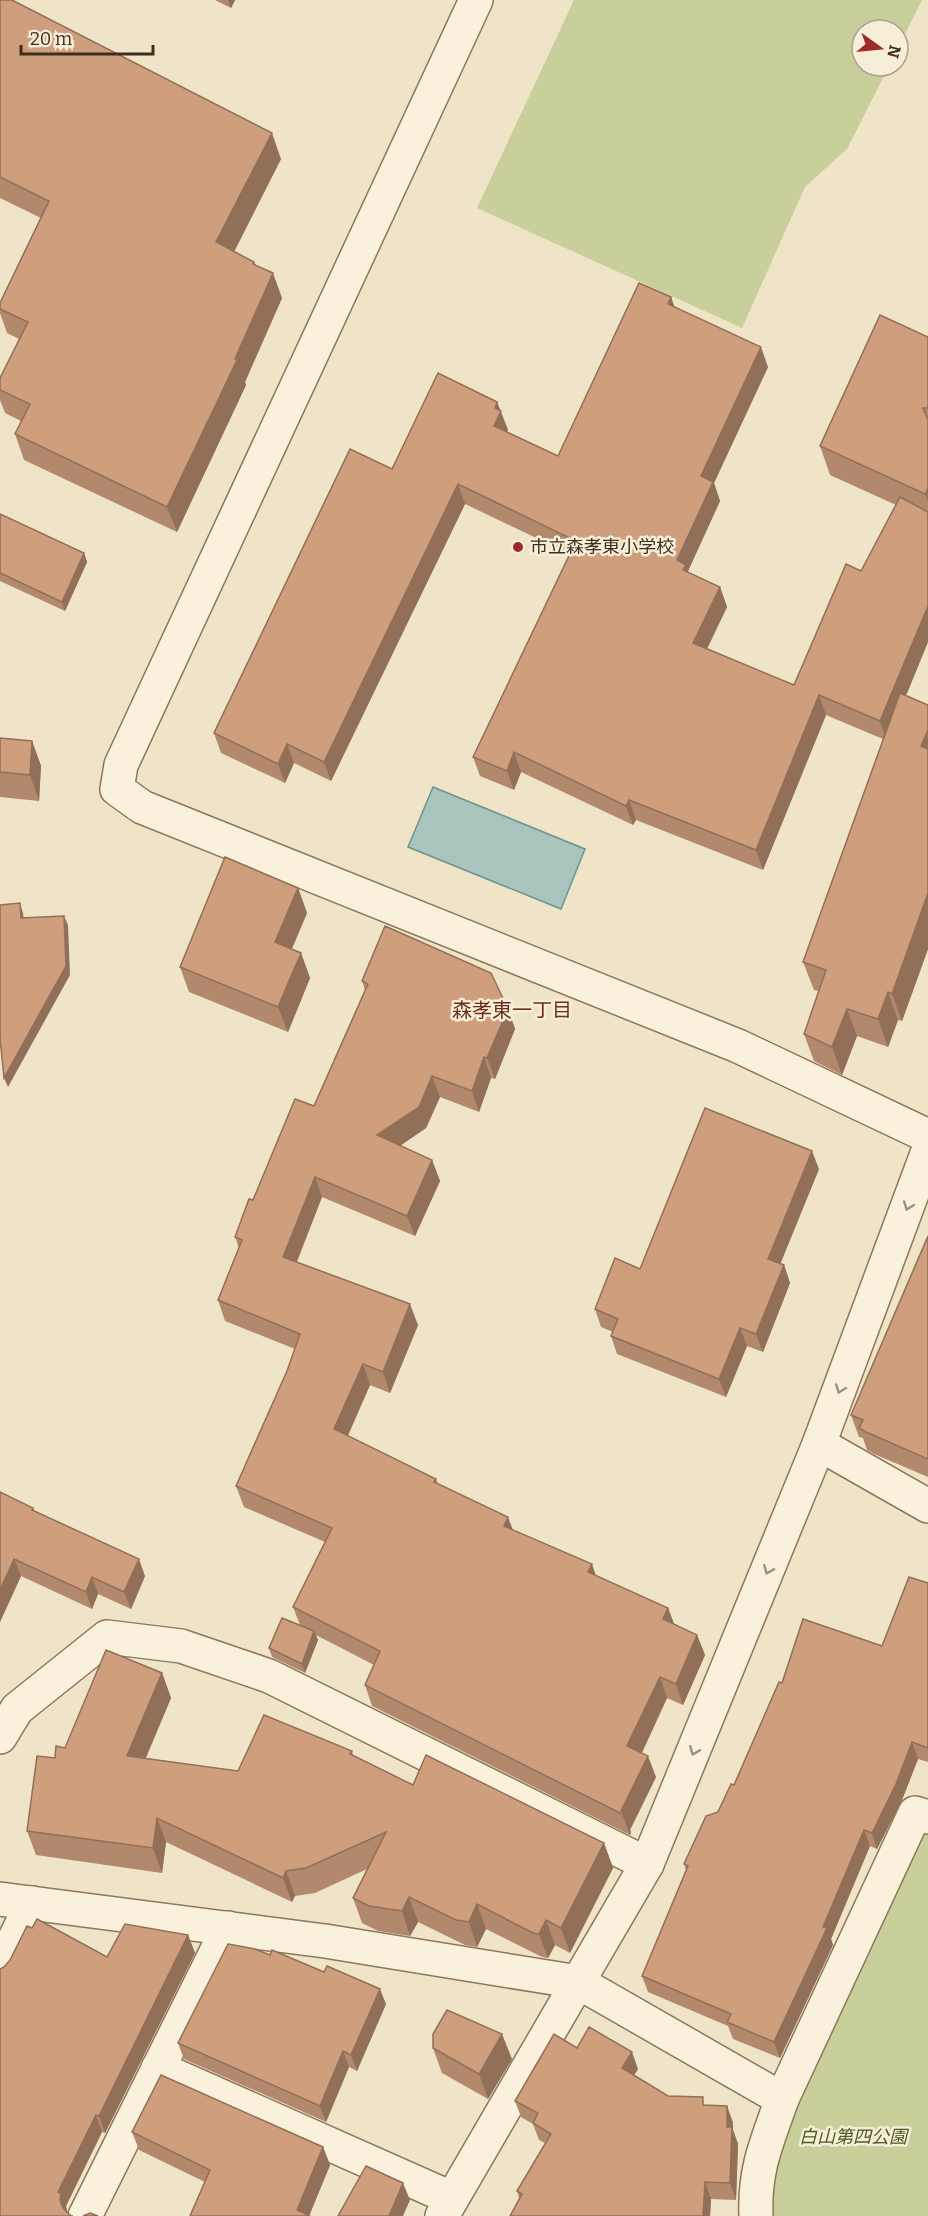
<svg xmlns="http://www.w3.org/2000/svg" width="928" height="2216" font-family="Bitter,'Noto Sans JP',serif">
<style>
.green{fill:#c9cf9b}
.water{fill:#a9c4bc;stroke:#6f938a;stroke-width:1.5}
.lines{fill:none;stroke-linecap:round;stroke-linejoin:round}
.minor-casing{stroke:#8d765c;stroke-width:36}
.minor{stroke:#faf1dc;stroke-width:33}
.wall{fill:#b2896c}
.shaded-wall{fill:#916f58}
.building{fill:#cf9f7d;stroke:#916f58;stroke-width:1.5}
.oneway{stroke:#9c907e}
.poi-dot{fill:#9e2a2b;stroke:#f7eed8;stroke-width:2}
.labels{text-anchor:middle;dominant-baseline:central;stroke-width:5;stroke-linejoin:round;paint-order:stroke}
.poi-label{font-size:18px;fill:#3d2e20;stroke:#f7eed8;text-anchor:start}
.park-label{font-size:18px;font-style:italic;fill:#4d5a26;stroke:#f7eed8}
.neighbourhood-label{font-size:20px;fill:#6b2e1e;stroke:#f7eed8}
</style>
<rect width="100%" height="100%" fill="#f0e4c8"/>
<!-- green -->
<g class="green">
<polygon points="574,0 922,0 898,48 898,30 862,30 862,66 889,66 847,149 805,187 742,328 477,208"/>
<polygon points="928,1817 928,2216 759,2216 785,2099"/>
</g>
<!-- water -->
<polygon class="water" points="433,787 585,849 561,909 408,847"/>
<g class="lines">
<defs>
<g id="minor">
<polyline points="476,0 121,765 117,789 142,807 738,1046 928,1136"/>
<polyline points="819,1444 928,1506"/>
<polyline points="0,1737 17,1709 107,1637 181,1646 269,1676 647,1864"/>
<polyline points="0,1899 325,1941 578,1982 442,2216"/>
<polyline points="0,1969 32,1903"/>
<polyline points="158,2068 451,2198"/>
<polyline points="782,2099 915,1813 928,1817"/>
<polyline points="85,2216 228,1928"/>
<path d="M 756,2216 C 754,2169 767,2142 782,2099 L 578,1982 L 647,1864 L 819,1444 L 928,1151"/>
</g>
</defs>
<!-- minor casing -->
<use href="#minor" class="minor-casing"/>
<!-- minor -->
<use href="#minor" class="minor"/>
</g>
<!-- wall -->
<g class="wall">
<polygon points="0,0 281,159 234,251 254,262 256,265 282,298 245,382 246,385 177,532 24,460 15,434 21,421 5,413 0,400 0,378 19,339 7,333 0,313 0,303 41,218 0,198"/>
<polygon points="215,0 235,0 231,8"/>
<polygon points="671,297 674,306 768,367 714,483 720,501 688,571 689,573 720,587 727,607 707,649 794,685 861,571 896,505 830,475 820,446 928,337 928,642 906,696 928,705 928,949 902,1021 898,1020 888,1047 857,1036 842,1075 814,1061 804,1034 819,991 814,990 803,962 883,739 826,715 763,870 636,820 633,825 521,772 514,790 480,776 473,757 570,554 465,504 331,781 294,763 285,783 221,753 214,733 392,469 497,402 508,430 507,432 558,456"/>
<polygon points="0,514 84,553 87,562 65,611 0,581"/>
<polygon points="0,738 32,741 41,766 39,801 0,797"/>
<polygon points="298,888 307,913 292,949 301,953 310,978 288,1032 189,992 180,967"/>
<polygon points="362,981 508,1009 515,1029 495,1079 491,1078 479,1112 440,1097 426,1128 400,1146 432,1160 440,1181 415,1236 322,1197 297,1262 418,1325 390,1393 370,1385 348,1436 436,1479 438,1484 513,1530 596,1576 668,1608 674,1624 697,1635 705,1655 683,1705 667,1698 642,1753 656,1777 630,1830 631,1833 630,1835 372,1706 365,1685 374,1665 316,1635 318,1640 305,1673 272,1657 269,1648 300,1625 293,1607 325,1542 244,1507 236,1486 287,1371 295,1349 225,1321 218,1300 239,1248 235,1237 253,1200 314,1106 365,990"/>
<polygon points="819,1169 780,1263 784,1265 790,1283 763,1352 747,1346 726,1397 617,1354 611,1336 613,1332 601,1327 595,1309 640,1269"/>
<polygon points="928,1236 928,1477 874,1454 867,1450 863,1438 859,1437 851,1415"/>
<polygon points="0,1492 33,1508 35,1511 145,1576 131,1609 98,1594 92,1609 21,1576 0,1622"/>
<polygon points="928,1583 928,1762 918,1759 902,1800 877,1849 870,1846 831,1939 833,1945 780,2058 733,2039 728,2026 648,1992 642,1976 686,1870 684,1864 734,1785 782,1683 882,1646"/>
<polygon points="162,1673 171,1698 146,1758 238,1771 352,1751 353,1755 413,1785 604,1843 613,1868 570,1953 555,1945 548,1958 542,1957 486,1929 477,1947 465,1945 418,1922 410,1936 378,1931 362,1923 353,1898 367,1869 315,1893 295,1896 292,1902 166,1842 162,1873 36,1855 27,1831 55,1758 65,1748"/>
<polygon points="188,1935 195,1953 105,2133 102,2132 66,2206 67,2212 71,2216 0,2216 107,1957"/>
<polygon points="386,2004 357,2071 349,2067 326,2122 184,2059 178,2043"/>
<polygon points="433,2048 512,2059 488,2099 442,2073"/>
<polygon points="577,2048 638,2069 634,2075 668,2096 706,2105 727,2106 733,2123 733,2130 738,2144 736,2200 711,2199 710,2216 510,2216 519,2198 517,2191 545,2143 539,2140 533,2124 521,2117 515,2101"/>
<polygon points="132,2132 323,2147 330,2165 309,2216 205,2182 139,2150"/>
</g>
<!-- shaded-wall -->
<g class="shaded-wall">
<polygon points="228,0 235,0 231,8"/>
<polygon points="272,133 281,159 226,268 216,242"/>
<polygon points="273,273 282,298 245,382 246,385 177,532 167,507 235,359"/>
<polygon points="671,297 678,317 668,304"/>
<polygon points="761,347 768,367 714,483 720,501 688,571 693,584 677,560 701,476"/>
<polygon points="497,402 508,430 501,445 494,426 495,408"/>
<polygon points="458,484 465,504 331,781 324,762"/>
<polygon points="928,488 928,501 925,494"/>
<polygon points="84,553 87,562 65,611 62,602"/>
<polygon points="720,587 727,607 700,663 693,643"/>
<polygon points="928,606 928,642 887,741 880,721"/>
<polygon points="819,695 826,715 763,870 756,850"/>
<polygon points="928,730 928,766 921,746"/>
<polygon points="32,741 41,766 39,801 30,775"/>
<polygon points="287,744 294,763 285,783 278,764"/>
<polygon points="514,752 521,772 514,790 507,771"/>
<polygon points="629,800 636,820 633,825 626,806"/>
<polygon points="298,888 307,913 284,967 275,942"/>
<polygon points="928,893 928,949 902,1021 892,994"/>
<polygon points="20,903 23,913 25,928 21,918"/>
<polygon points="64,916 68,925 70,975 8,1087 4,1078"/>
<polygon points="301,953 310,978 288,1032 278,1007"/>
<polygon points="888,992 898,1020 888,1047 878,1019"/>
<polygon points="508,1009 515,1029 495,1079 487,1058"/>
<polygon points="847,1009 857,1036 842,1075 832,1047"/>
<polygon points="484,1057 491,1078 479,1112 472,1091"/>
<polygon points="432,1076 440,1097 426,1128 385,1156 377,1135"/>
<polygon points="812,1151 819,1169 775,1277 768,1259"/>
<polygon points="432,1160 440,1181 415,1236 407,1216"/>
<polygon points="315,1177 322,1197 290,1278 283,1257"/>
<polygon points="784,1265 790,1283 763,1352 756,1334"/>
<polygon points="410,1304 418,1325 390,1393 383,1372"/>
<polygon points="740,1328 747,1346 726,1397 719,1379"/>
<polygon points="363,1364 370,1385 341,1450 334,1429"/>
<polygon points="508,1517 516,1538 504,1526"/>
<polygon points="14,1559 21,1576 0,1622 0,1590"/>
<polygon points="139,1559 145,1576 131,1609 124,1592"/>
<polygon points="592,1564 599,1585 588,1572"/>
<polygon points="92,1577 98,1594 92,1609 86,1592"/>
<polygon points="668,1608 676,1629 663,1619"/>
<polygon points="314,1631 318,1640 305,1673 302,1664"/>
<polygon points="697,1635 705,1655 683,1705 676,1684"/>
<polygon points="162,1673 171,1698 136,1780 127,1756"/>
<polygon points="660,1677 667,1698 635,1767 627,1746"/>
<polygon points="912,1742 918,1759 902,1800 877,1849 872,1833"/>
<polygon points="648,1756 656,1777 630,1830 631,1833 630,1835 621,1811"/>
<polygon points="157,1818 166,1842 162,1873 153,1848"/>
<polygon points="864,1830 870,1846 831,1939 833,1945 780,2058 774,2042"/>
<polygon points="604,1843 613,1868 570,1953 561,1928"/>
<polygon points="286,1871 295,1896 292,1902 283,1878"/>
<polygon points="409,1897 418,1922 410,1936 402,1911"/>
<polygon points="477,1904 486,1929 477,1947 469,1922"/>
<polygon points="546,1920 555,1945 548,1958 539,1934"/>
<polygon points="188,1935 195,1953 105,2133 99,2116"/>
<polygon points="380,1989 386,2004 357,2071 351,2055"/>
<polygon points="502,2034 512,2059 488,2099 479,2074"/>
<polygon points="343,2051 349,2067 326,2122 320,2106"/>
<polygon points="632,2052 638,2069 628,2085 622,2068"/>
<polygon points="727,2106 733,2123 733,2130 738,2144 736,2200 730,2183 727,2127"/>
<polygon points="96,2115 102,2132 66,2206 67,2211 67,2216 66,2216 58,2192"/>
<polygon points="323,2147 330,2165 309,2216 297,2210"/>
<polygon points="705,2182 711,2199 710,2216 703,2216"/>
<polygon points="403,2183 410,2200 403,2216 389,2216"/>
</g>
<!-- building -->
<g class="building">
<polygon points="0,0 12,0 272,133 216,242 254,262 253,264 273,273 235,359 237,360 167,507 15,434 30,404 0,390 0,378 28,322 0,309 0,303 49,201 0,177"/>
<polygon points="639,283 671,297 668,304 761,347 701,476 713,482 677,560 686,565 683,570 720,587 693,643 794,685 846,564 861,571 900,497 928,512 928,606 880,721 819,695 756,850 629,800 626,806 514,752 507,771 473,757 576,541 458,484 324,762 287,744 278,764 214,733 350,449 392,469 438,373 497,402 495,408 501,411 494,426 558,456"/>
<polygon points="880,315 928,337 928,408 923,408 928,420 928,488 925,494 820,446"/>
<polygon points="0,514 84,553 62,602 0,573"/>
<polygon points="900,693 928,705 928,730 921,746 928,749 928,893 892,994 888,992 878,1019 847,1009 832,1047 804,1034 826,970 803,962"/>
<polygon points="0,738 32,741 30,775 0,772"/>
<polygon points="225,857 298,888 275,942 301,953 278,1007 180,967"/>
<polygon points="20,903 21,918 64,916 66,966 4,1078 0,1038 0,905"/>
<polygon points="385,926 491,973 508,1009 487,1058 484,1057 472,1091 432,1076 419,1107 377,1135 432,1160 407,1216 315,1177 283,1257 410,1304 383,1372 363,1364 334,1429 436,1479 434,1482 508,1517 504,1526 592,1564 588,1572 668,1608 663,1619 697,1635 676,1684 660,1677 627,1746 648,1756 621,1811 623,1812 622,1814 365,1685 380,1651 293,1607 332,1528 236,1486 287,1371 300,1334 218,1300 242,1240 235,1237 249,1199 253,1200 295,1099 314,1106 368,984 362,981"/>
<polygon points="705,1108 812,1151 768,1259 784,1265 756,1334 740,1328 719,1379 611,1336 618,1319 595,1309 615,1258 640,1269"/>
<polygon points="928,1236 928,1459 866,1432 859,1428 863,1420 851,1415"/>
<polygon points="0,1492 33,1508 32,1510 139,1559 124,1592 92,1577 86,1592 14,1559 0,1590"/>
<polygon points="909,1577 928,1583 928,1748 912,1742 896,1784 872,1833 864,1830 823,1927 827,1928 774,2042 727,2022 731,2014 642,1976 688,1866 684,1864 706,1816 718,1812 731,1784 734,1785 779,1682 782,1683 803,1619 882,1646"/>
<polygon points="282,1618 314,1631 302,1664 269,1648"/>
<polygon points="106,1650 162,1673 127,1756 238,1771 264,1715 352,1751 350,1754 413,1785 426,1755 604,1843 561,1928 546,1920 539,1934 533,1933 477,1904 469,1922 456,1920 409,1897 402,1911 369,1906 353,1898 386,1832 306,1868 286,1871 283,1878 157,1818 153,1848 27,1831 37,1756 55,1758 56,1746 65,1748"/>
<polygon points="37,1919 107,1957 125,1924 188,1935 99,2116 96,2115 58,2192 61,2194 60,2200 63,2208 71,2216 73,2216 0,2216 0,1969 4,1967 10,1960 27,1926 32,1928"/>
<polygon points="228,1944 255,1949 270,1955 272,1950 324,1972 327,1966 380,1989 351,2055 343,2051 320,2106 178,2043"/>
<polygon points="447,2010 502,2034 479,2074 433,2048 433,2034"/>
<polygon points="589,2027 632,2052 622,2068 668,2096 703,2097 703,2105 727,2106 727,2127 732,2127 730,2183 705,2182 703,2216 510,2216 522,2194 517,2191 551,2134 533,2123 538,2113 515,2101 554,2034 577,2048"/>
<polygon points="161,2075 323,2147 297,2210 310,2216 190,2216 210,2170 132,2132"/>
<polygon points="366,2166 403,2183 389,2216 338,2216"/>
<polygon points="90,2213 98,2216 83,2216"/>
</g>
<!-- one-way arrows -->
<defs><path id="oneway-chevron" d="M-2-3.5L2.5 0L-2 3.5" fill="none" stroke-width="1.6" stroke-linecap="round" stroke-linejoin="round" transform="scale(1.5)"/></defs>
<g class="oneway">
<use href="#oneway-chevron" transform="translate(908 1206) rotate(110)"/>
<use href="#oneway-chevron" transform="translate(840 1389) rotate(110)"/>
<use href="#oneway-chevron" transform="translate(768 1570) rotate(112)"/>
<use href="#oneway-chevron" transform="translate(694 1751) rotate(112)"/>
</g>
<!-- markers -->
<circle class="poi-dot" cx="518" cy="547" r="6"/>
<g class="labels">
<!-- poi labels -->
<g class="poi-label">
<text x="530" y="547">市立森孝東小学校</text>
</g>
<!-- park labels -->
<g class="park-label">
<text x="853" y="2137">白山第四公園</text>
</g>
<!-- neighbourhood labels -->
<g class="neighbourhood-label">
<text x="512" y="1010">森孝東一丁目</text>
</g>
</g>
<!-- north arrow -->
<g transform="translate(880 48) rotate(105)"><circle r="28" fill="#f7eed8" stroke="#ada18e" stroke-width="1.5"/>
<path d="M0-4.5L10 22L0 15L-10 22Z" fill="#9e2a2b"/>
<text y="-9" font-size="16" font-weight="bold" text-anchor="middle" fill="#3d2e20">N</text>
</g>
<!-- scale -->
<path d="M21 45v9h132v-9" fill="none" stroke="#3d2e20" stroke-width="3"/>
<text x="30" y="45" font-size="18" fill="#3d2e20" stroke="#f7eed8" stroke-width="4.5" paint-order="stroke">20 m</text>
</svg>
